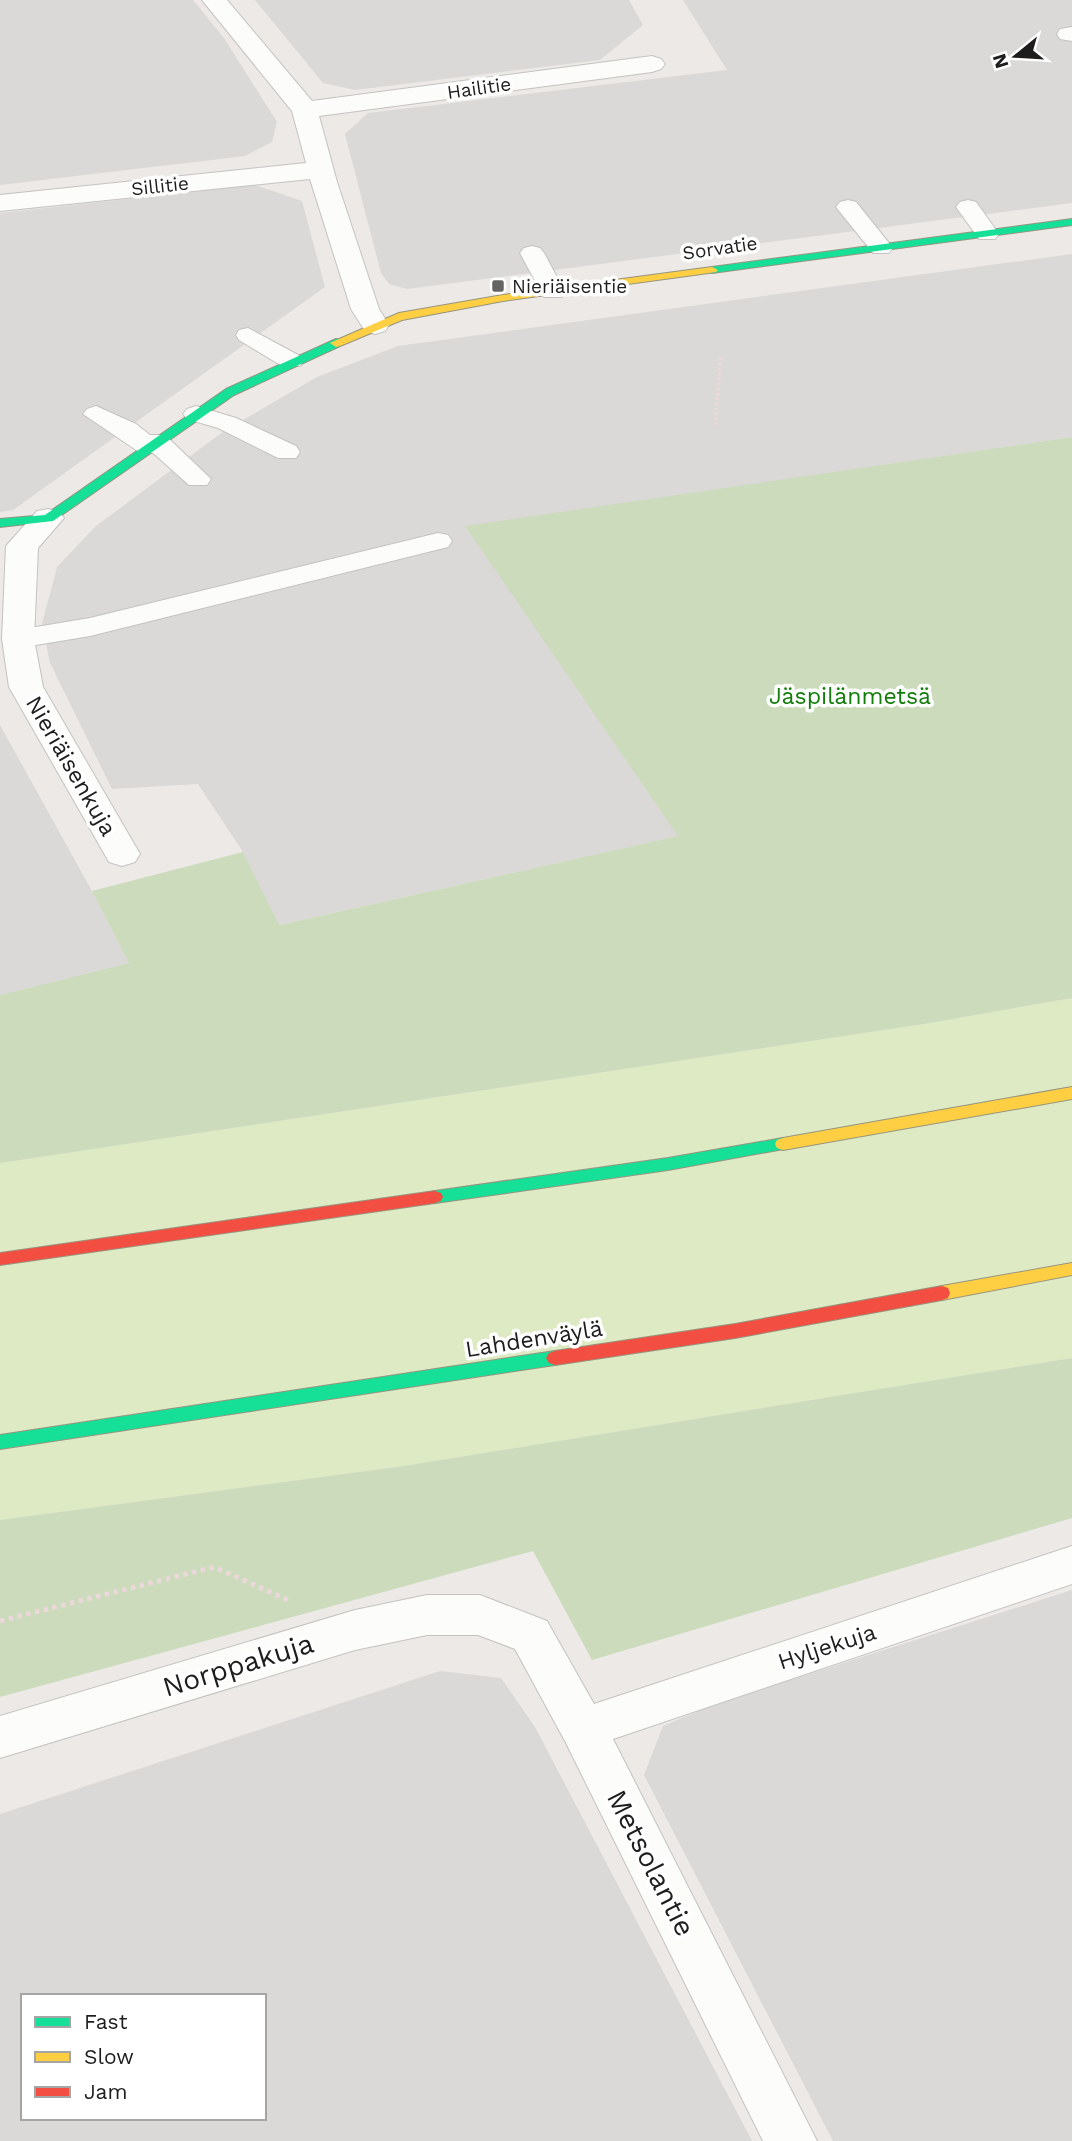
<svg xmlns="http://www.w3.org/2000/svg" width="1072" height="2141" font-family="'Work Sans',sans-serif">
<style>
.residential{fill:#dbd9d7;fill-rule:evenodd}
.grass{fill:#deeac4}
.forest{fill:#cbdbbb}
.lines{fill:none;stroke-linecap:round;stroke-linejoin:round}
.lane-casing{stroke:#c4c3c2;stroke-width:2}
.street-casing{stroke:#c4c3c2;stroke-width:2}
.fast-casing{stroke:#96947e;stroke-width:2}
.slow-casing{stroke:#96947e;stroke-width:2}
.jam-casing{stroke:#96947e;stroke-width:2}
.path-far1{stroke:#ebd8d9;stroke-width:3.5;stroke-dasharray:2.5 2.5;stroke-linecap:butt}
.path{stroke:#ebd8d9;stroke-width:5;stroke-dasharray:4.5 4.5;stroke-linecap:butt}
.lane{fill:#fcfcfb;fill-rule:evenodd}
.street{fill:#fcfcfb;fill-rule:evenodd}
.fast{fill:#16e098;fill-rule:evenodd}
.slow{fill:#ffcf43;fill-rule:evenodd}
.jam{fill:#f24e42;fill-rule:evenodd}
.poi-dot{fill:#656463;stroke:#fff;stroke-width:2.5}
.labels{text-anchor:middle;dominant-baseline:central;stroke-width:7;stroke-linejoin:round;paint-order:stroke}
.far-street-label{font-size:19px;fill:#1d1d1d;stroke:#fff}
.far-poi-label{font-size:19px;fill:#1d1d1d;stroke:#fff;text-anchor:start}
.park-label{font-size:23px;fill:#127d0a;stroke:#fff}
.street-label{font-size:23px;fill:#1d1d1d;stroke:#fff}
.near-street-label{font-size:28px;fill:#1d1d1d;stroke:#fff}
</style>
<rect width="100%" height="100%" fill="#ece9e6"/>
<!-- residential -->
<g class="residential">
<polygon points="0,0 193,0 224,38 277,122 272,142 245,156 0,185"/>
<polygon points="255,0 629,0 643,25 600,60 355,90 323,83"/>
<polygon points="683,0 1072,0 1072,203 407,289 389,284 381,273 345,134 368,113 727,70"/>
<polygon points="255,185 302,201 325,287 13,510 0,512 0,213"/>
<polygon points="1072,254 1072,437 857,469 679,836 278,925 243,852 198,784 112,789 50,663 42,624 57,567 96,526 224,431 317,377 398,346"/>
<polygon points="0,725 92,891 129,963 0,995"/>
<polygon points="1072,1590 1072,2141 833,2141 644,1775 663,1726 715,1704"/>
<path d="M 440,1671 L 501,1678 L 535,1727 L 752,2141 L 0,2141 L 0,1814 ZM 23,1996 L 264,1996 L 264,2118 L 23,2118 Z"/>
</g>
<!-- grass -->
<polygon class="grass" points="1072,998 1072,1358 404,1466 0,1520 0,1163 924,1024"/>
<!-- forest -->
<g class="forest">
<polygon points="1072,437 1072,998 924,1024 0,1163 0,995 129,963 92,891 243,852 279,925 678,836 465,526"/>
<polygon points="1072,1358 1072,1518 592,1660 533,1551 0,1697 0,1520 404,1466"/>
</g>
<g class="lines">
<defs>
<g id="lane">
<polygon points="848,200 856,202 889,243 893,248 889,253 873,253 840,212 836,207 840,202"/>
<polygon points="968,200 976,202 999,234 995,239 979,239 956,207 960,202"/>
<polygon points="532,246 540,248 544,253 565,292 562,297 544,297 541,292 520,253 524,248"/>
<polygon points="248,328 300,356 304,361 300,366 282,366 239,340 236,335 239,330"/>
<polygon points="96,406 136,424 150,435 165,435 211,479 207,485 189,485 153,453 139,452 83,414 87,409"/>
<polygon points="196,406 236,418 296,446 300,452 296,458 278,458 218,428 187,419 183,414 187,409"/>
<polygon points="438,533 448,535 452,541 448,547 90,636 18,648 8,645 4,639 8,633 18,630 90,618"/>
</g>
<g id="street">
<polygon points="202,0 227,0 312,101 652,56 661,59 665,64 661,69 652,72 319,116 337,182 379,309 389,325 385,331 375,334 365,331 351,309 310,179 0,211 0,195 306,163 292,111"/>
<polygon points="1072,27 1072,41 1060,39 1057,34 1060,29"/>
<polygon points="48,509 59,511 64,518 38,548 34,639 43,687 140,854 135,862 122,866 109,862 9,687 2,639 6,546 37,511"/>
<polygon points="1072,1546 1072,1584 613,1739 817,2141 763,2141 566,1743 515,1649 478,1635 427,1635 355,1650 0,1758 0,1716 355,1610 427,1595 480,1595 547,1621 594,1704"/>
</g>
<g id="fast">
<polygon points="1072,219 1072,225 712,273 706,270 712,267"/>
<polygon points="336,339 340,340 340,346 234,395 53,521 0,527 0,519 45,515 226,389"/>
<polygon points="783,1138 789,1140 791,1144 789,1148 668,1170 435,1203 429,1201 427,1197 429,1193 435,1191 668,1158"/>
<polygon points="555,1351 561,1353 564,1358 561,1363 555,1365 0,1449 0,1435"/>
</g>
<g id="slow">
<polygon points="712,267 718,270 716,272 503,301 402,320 340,346 336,347 330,343 399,313 503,295"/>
<polygon points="1072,1087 1072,1099 783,1150 777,1148 775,1144 777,1140 783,1138"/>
<polygon points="1072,1263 1072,1275 942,1300 936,1298 934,1293 936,1288 942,1286"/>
</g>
<g id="jam">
<polygon points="435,1191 441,1193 443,1197 441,1201 435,1203 0,1265 0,1253"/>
<polygon points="942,1286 948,1288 950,1293 948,1298 942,1300 735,1338 555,1365 549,1363 546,1358 549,1353 555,1351 735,1324"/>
</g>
</defs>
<!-- lane casing -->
<use href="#lane" class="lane-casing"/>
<!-- street casing -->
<use href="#street" class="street-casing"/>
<!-- fast casing -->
<use href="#fast" class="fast-casing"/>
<!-- slow casing -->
<use href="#slow" class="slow-casing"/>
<!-- jam casing -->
<use href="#jam" class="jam-casing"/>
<!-- path-far1 -->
<polyline class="path-far1" points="715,425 721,355"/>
<!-- path -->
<polyline class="path" points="0,1621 214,1567 288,1600"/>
<!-- lane -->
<use href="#lane" class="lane"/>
<!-- street -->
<use href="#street" class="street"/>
<!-- fast -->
<use href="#fast" class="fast"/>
<!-- slow -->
<use href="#slow" class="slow"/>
<!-- jam -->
<use href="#jam" class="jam"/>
</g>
<!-- markers -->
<rect class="poi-dot" x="491" y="279" width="14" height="14" rx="3.5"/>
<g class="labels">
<!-- far-street labels -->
<g class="far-street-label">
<text transform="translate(479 88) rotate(-8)">Hailitie</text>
<text transform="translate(160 186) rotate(-6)">Sillitie</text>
<text transform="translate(720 248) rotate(-8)">Sorvatie</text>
</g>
<!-- far-poi labels -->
<g class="far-poi-label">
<text x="512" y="286">Nieriäisentie</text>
</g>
<!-- park labels -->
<g class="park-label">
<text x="850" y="696">Jäspilänmetsä</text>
</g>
<!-- street labels -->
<g class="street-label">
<text transform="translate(71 766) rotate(60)">Nieriäisenkuja</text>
<text transform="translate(534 1339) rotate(-9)">Lahdenväylä</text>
<text transform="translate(827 1647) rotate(-18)">Hyljekuja</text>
</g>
<!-- near-street labels -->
<g class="near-street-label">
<text transform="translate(238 1665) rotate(-17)">Norppakuja</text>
<text transform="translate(651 1863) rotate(63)">Metsolantie</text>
</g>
</g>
<!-- legend -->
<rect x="21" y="1994" width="245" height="126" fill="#ffffff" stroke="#a5a5a5" stroke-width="2"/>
<rect x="35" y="2017" width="35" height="10" fill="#16e098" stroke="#a5a5a5" stroke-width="2"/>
<text x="84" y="2029" font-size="21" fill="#1d1d1d">Fast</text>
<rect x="35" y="2052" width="35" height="10" fill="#ffcf43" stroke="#a5a5a5" stroke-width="2"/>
<text x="84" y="2064" font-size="21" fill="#1d1d1d">Slow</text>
<rect x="35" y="2087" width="35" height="10" fill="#f24e42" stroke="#a5a5a5" stroke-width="2"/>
<text x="84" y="2099" font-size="21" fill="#1d1d1d">Jam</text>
<!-- north arrow -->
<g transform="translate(1016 56) rotate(252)" stroke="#ffffff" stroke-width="5" paint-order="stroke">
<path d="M0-5L12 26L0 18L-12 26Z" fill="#1d1d1d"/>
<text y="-10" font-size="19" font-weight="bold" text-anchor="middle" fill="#1d1d1d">N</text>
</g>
</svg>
